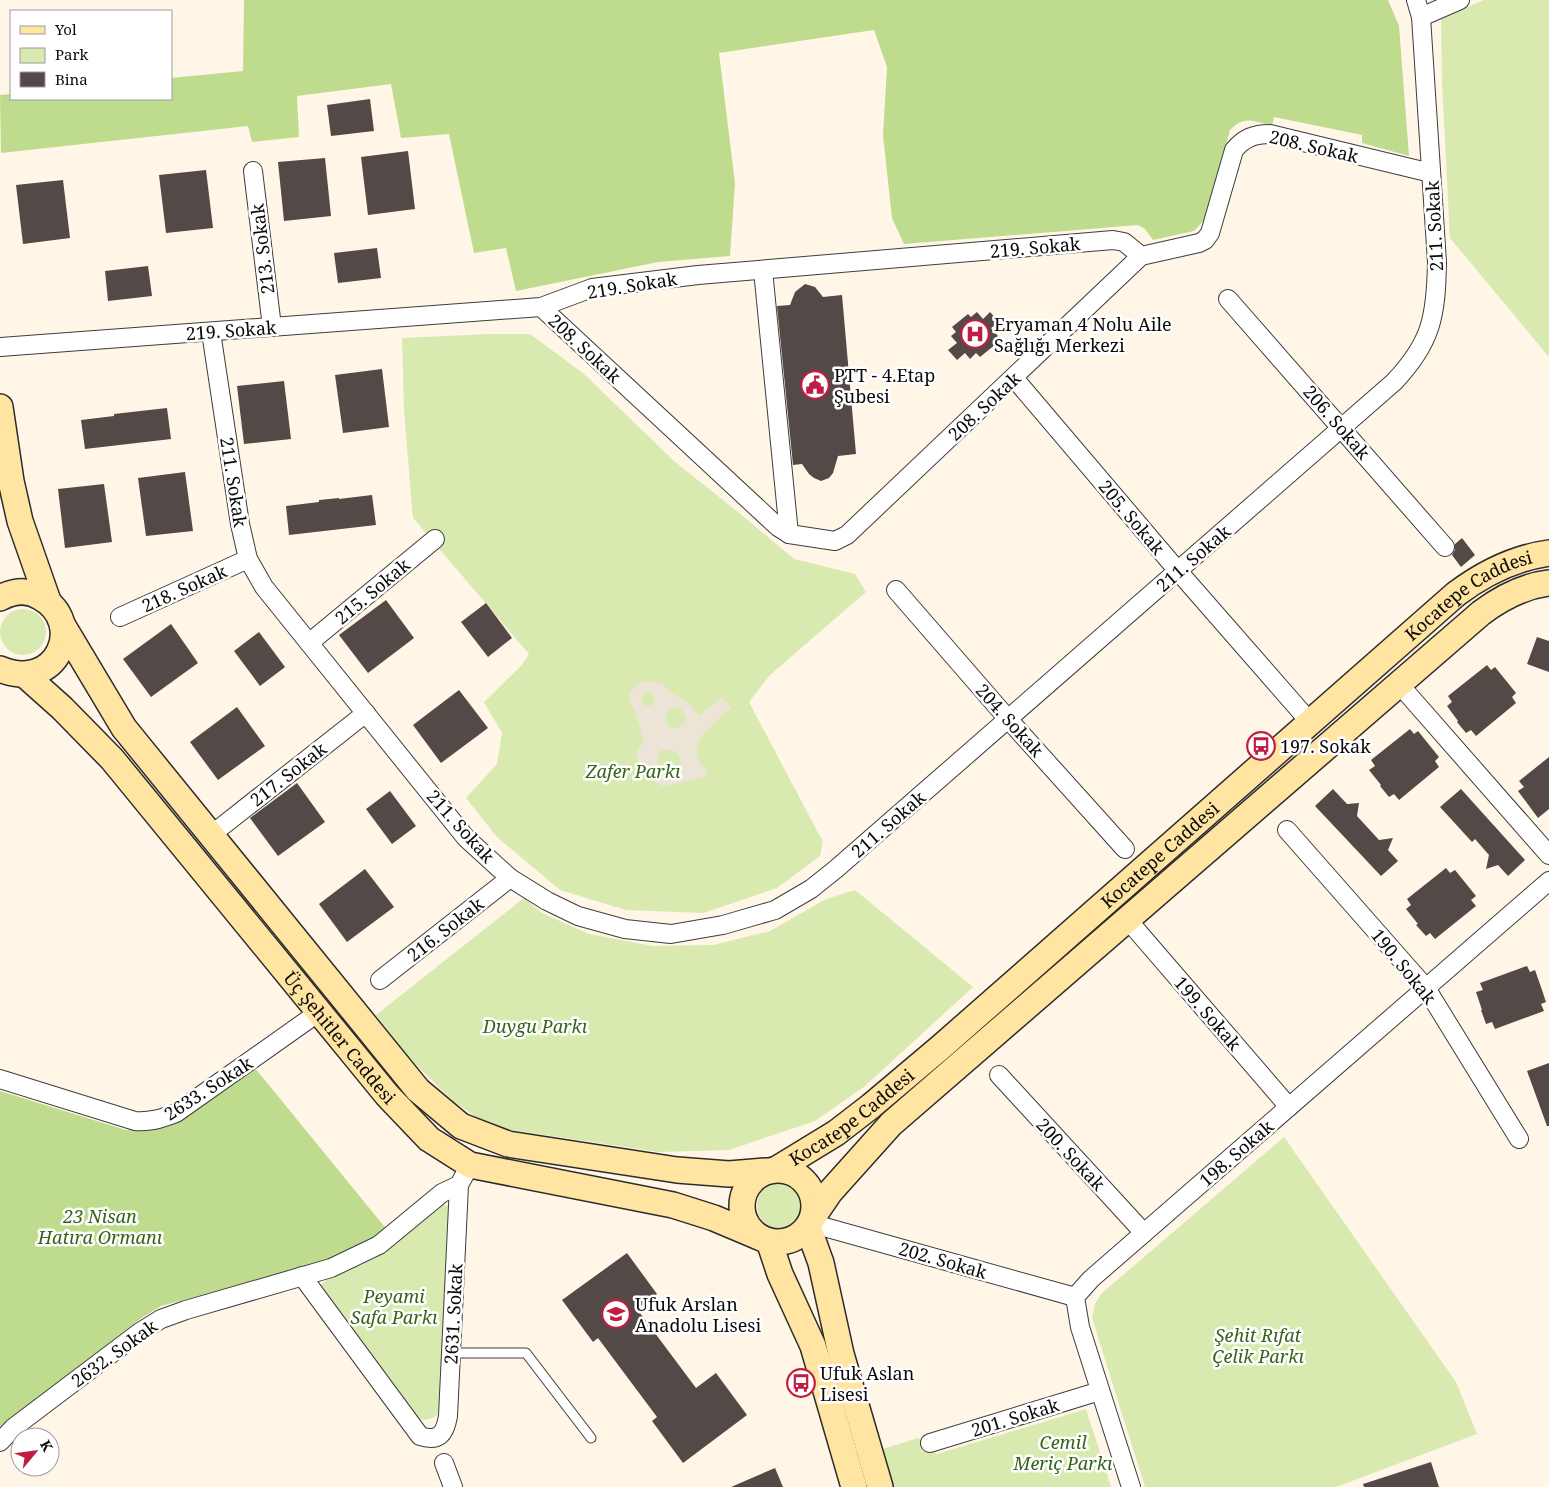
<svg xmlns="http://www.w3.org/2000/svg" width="1549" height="1487" font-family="'Noto Serif',serif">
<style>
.green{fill:#d8eab0}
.forest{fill:#bfdc8e}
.plaza{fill:#ede4d8;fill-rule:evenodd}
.building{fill:#534946}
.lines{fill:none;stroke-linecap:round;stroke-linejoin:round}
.lane-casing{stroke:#3d3d3d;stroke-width:11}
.street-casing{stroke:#3d3d3d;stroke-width:20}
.secondary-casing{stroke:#2c2c2c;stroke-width:28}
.lane{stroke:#fff;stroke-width:9}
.street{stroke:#fff;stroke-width:18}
.secondary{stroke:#ffe4a2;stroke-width:25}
.labels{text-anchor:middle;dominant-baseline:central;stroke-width:5;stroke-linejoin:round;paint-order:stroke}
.street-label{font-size:18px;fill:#0a0a0a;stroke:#fff}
.poi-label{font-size:18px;fill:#0a0a0a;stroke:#fff;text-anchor:start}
.park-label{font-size:18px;font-style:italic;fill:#356319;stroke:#fff}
</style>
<rect width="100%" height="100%" fill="#fff6e7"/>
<!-- green -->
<g class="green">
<polygon points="1484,0 1549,0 1549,357 1450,238 1442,83 1441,19"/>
<polygon points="490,334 530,334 584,374 674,461 743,516 794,559 855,574 866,592 770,675 749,702 823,842 820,856 777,888 703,913 626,910 560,890 497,837 466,798 497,764 502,733 484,702 521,666 529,654 413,518 404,410 402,338"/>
<circle cx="23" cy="632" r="23"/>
<polygon points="855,890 973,987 865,1086 815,1121 729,1150 659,1152 491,1127 453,1101 410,1059 376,1015 524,898 542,913 589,934 653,946 713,945 770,931 826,899"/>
<polygon points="1284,1137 1456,1382 1477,1434 1336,1487 1145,1487 1092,1318 1095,1304 1101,1294"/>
<circle cx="781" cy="1206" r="24"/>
<path d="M 443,1205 L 448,1205 L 450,1209 L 442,1411 C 433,1419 426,1422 414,1418 L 320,1286 L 326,1280 L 376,1258 Z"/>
<polygon points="1086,1409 1111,1487 891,1487 880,1450 918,1438 937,1454"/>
</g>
<!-- forest -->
<g class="forest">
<path d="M 244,0 L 1388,0 L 1399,26 L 1409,156 L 1362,143 L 1362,135 L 1274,117 L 1272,126 C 1253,121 1245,115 1230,130 L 1206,218 L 1194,231 L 1153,240 L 1145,229 L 1138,225 L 904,244 L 892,218 L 883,135 L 887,67 L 874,30 L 719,53 L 735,183 L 730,256 L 658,262 L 516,291 L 506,248 L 474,253 L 449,134 L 401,138 L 391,84 L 297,96 L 299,137 L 252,142 L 248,126 L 1,153 L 0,95 L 11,94 L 11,99 L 171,99 L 171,78 L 243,71 Z"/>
<polygon points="255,1068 388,1231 327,1264 261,1283 180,1301 161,1306 140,1319 0,1427 0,1091 126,1130 170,1126"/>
</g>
<!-- plaza -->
<path class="plaza" d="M 646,681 L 664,684 L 668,691 L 691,705 L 699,716 L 721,697 L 731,708 L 702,735 L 697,744 L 697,758 L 708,773 L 704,777 L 685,782 L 663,786 L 647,777 L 640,767 L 636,753 L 644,741 L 636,714 L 629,701 L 629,696 L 635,685 ZM 648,691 L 654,695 L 655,699 L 652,705 L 648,706 L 644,705 L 641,699 L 642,695 ZM 673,708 L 682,710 L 686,718 L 685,722 L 678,728 L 669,727 L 665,719 L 668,711 ZM 666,749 L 677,752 L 680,757 L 680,767 L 676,772 L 671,774 L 660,771 L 657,767 L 658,756 L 661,751 Z"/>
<!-- building -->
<g class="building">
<polygon points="370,99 374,131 331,136 327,105"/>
<polygon points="408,151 415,209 368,215 361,157"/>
<polygon points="325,158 331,216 284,221 278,162"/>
<polygon points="206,170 213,228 166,233 159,175"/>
<polygon points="63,180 70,238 23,244 16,185"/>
<polygon points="377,248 381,278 338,283 334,253"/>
<polygon points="148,266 152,296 108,301 105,271"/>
<polygon points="805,284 815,287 823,297 842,295 856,454 838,456 833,473 829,478 821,481 814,478 809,474 802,464 793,465 777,306 790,305 795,292"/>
<polygon points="977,312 983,319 990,312 999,322 991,328 998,336 993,341 996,344 980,357 976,353 970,359 965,353 957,360 948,350 957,343 951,336 956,332 952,327 968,314 971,317"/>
<polygon points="382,369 389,427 343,433 335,375"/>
<polygon points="284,381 291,439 244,444 237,386"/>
<polygon points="167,408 171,439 85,449 81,420 114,416 114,414"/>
<polygon points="185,472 193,531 146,536 138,478"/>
<polygon points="104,484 112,542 65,548 58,489"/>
<polygon points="372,495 376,525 289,535 286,506 319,502 319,500 339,498 339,499"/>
<polygon points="1462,538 1475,555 1461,567 1452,555 1455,550 1455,544"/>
<polygon points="386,600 414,638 368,673 339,635"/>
<polygon points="486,603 512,638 488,657 461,622"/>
<polygon points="171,624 198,663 151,697 123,659"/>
<polygon points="259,632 285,667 260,686 234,651"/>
<polygon points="1537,637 1549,641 1549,672 1527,664"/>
<polygon points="1487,665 1491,670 1495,667 1516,693 1512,697 1516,703 1476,736 1471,730 1466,733 1457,722 1458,721 1447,706 1452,702 1448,696"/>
<polygon points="459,690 488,728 441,763 413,725"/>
<polygon points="237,707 265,746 218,780 190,742"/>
<polygon points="1410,729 1414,734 1418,731 1439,757 1435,761 1439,767 1399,800 1394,794 1389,797 1380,786 1381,785 1369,770 1375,766 1371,760"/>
<polygon points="1549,757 1549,809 1538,818 1518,791 1524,787 1519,781"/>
<polygon points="297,783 325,822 278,856 250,818"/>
<polygon points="1333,789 1347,804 1359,803 1357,816 1379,840 1393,838 1388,850 1398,861 1381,876 1315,806"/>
<polygon points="1461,789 1525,860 1508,876 1498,865 1486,869 1489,855 1475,839 1472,842 1440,807"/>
<polygon points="390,791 416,826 392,844 366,809"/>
<polygon points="1446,868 1450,873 1455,870 1476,896 1471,900 1476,906 1435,939 1430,933 1426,936 1416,925 1418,924 1406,909 1411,905 1407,899"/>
<polygon points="365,869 394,907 347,942 319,904"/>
<polygon points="1527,966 1530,972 1535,970 1542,990 1546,1002 1541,1004 1544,1011 1495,1029 1492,1022 1486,1024 1481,1010 1482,1010 1476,992 1483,990 1480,983"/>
<polygon points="1549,1063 1549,1126 1547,1126 1527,1071"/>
<polygon points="627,1253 657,1294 637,1309 696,1388 716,1373 747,1415 683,1463 652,1421 657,1417 598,1338 593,1342 562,1300"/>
<polygon points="1431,1462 1439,1487 1364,1487 1363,1484"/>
<polygon points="775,1468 783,1487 731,1487"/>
</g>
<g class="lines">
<defs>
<polyline id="lane" points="451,1353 526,1353 591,1438"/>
<g id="street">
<polyline points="1421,17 1460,0"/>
<polyline points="253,171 272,327"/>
<polyline points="763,270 789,534"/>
<polyline points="1228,299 1445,547"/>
<path d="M 541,307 L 778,527 L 789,534 L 835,541 L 847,535 L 1141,256 L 1199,243 L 1205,240 L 1210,233 L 1234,150 C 1244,138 1254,134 1270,134 L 1431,173"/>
<path d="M 211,332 L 240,524 L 248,559 L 264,587 L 466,838 L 510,878 L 547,901 L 578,916 L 625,929 L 671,934 L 723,925 L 775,910 L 811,889 L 836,869 L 1394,382 C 1432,342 1436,316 1437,262 L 1421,17 L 1416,0"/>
<polyline points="0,347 541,307 592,288 698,275 1113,240 1124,242 1141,256"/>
<polyline points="1014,378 1178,571 1310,722"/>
<polyline points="896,590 1008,719 1125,849"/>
<polyline points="120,617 248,559"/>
<polyline points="309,643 435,539"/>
<polyline points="1399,684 1549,855"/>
<polyline points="1287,830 1426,988 1519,1139"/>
<polyline points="211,835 366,713"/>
<polyline points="1127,919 1289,1107"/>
<polyline points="380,980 510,878"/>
<polyline points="999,1075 1144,1233"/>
<path d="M 0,1079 L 135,1121 C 150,1122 161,1119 176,1113 L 319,1012"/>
<polyline points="810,1223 1075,1297"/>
<path d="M 302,1276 L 420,1436 C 439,1442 445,1434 448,1416 L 459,1185"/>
<polyline points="0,1442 13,1428 140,1332 161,1319 186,1310 331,1268 379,1245 442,1193 459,1185 470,1165"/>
<polyline points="930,1443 1100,1391"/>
<polyline points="444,1463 453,1487"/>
<polyline points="1131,1487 1080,1327 1075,1297 1091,1279 1549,881"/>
</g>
<g id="secondary">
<polyline points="0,407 11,481 20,521 48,601"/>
<path d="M 0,598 C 13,591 27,589 40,597 C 87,623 57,693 0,669"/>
<polyline points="63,626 124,728 418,1090 461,1126 508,1144 677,1170 729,1174 766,1171"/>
<path id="s1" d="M 25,675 L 62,708 L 112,759 L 387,1095 L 429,1139 L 470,1165 L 673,1205 L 714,1218 L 759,1237"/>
<path id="s2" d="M 777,1169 L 836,1133 L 871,1106 L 941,1047 L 1456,594 C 1484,573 1513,558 1549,553"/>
<circle cx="778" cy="1206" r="36"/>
<path d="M 813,1217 L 830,1192 L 891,1124 L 1481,613 C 1501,598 1524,586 1549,583"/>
<polyline points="808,1227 821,1263 841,1354 880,1487"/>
<polyline points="769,1241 780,1274 813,1346 854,1487"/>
</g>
</defs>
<!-- lane casing -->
<use href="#lane" class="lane-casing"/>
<!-- street casing -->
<use href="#street" class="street-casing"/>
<!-- secondary casing -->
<use href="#secondary" class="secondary-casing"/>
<!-- lane -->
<use href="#lane" class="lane"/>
<!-- street -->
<use href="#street" class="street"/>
<!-- secondary -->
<use href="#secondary" class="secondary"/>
</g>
<!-- icons -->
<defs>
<symbol id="hospital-ring" viewBox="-11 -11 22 22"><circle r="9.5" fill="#fff" stroke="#bf1d41" stroke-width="1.5"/><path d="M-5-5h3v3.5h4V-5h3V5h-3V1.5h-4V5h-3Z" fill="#bf1d41"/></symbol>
<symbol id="civic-ring" viewBox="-11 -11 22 22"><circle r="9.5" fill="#fff" stroke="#bf1d41" stroke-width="1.5"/><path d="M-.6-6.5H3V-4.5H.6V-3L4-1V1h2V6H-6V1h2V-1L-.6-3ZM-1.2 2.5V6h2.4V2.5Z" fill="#bf1d41"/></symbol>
<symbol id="bus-ring" viewBox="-11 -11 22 22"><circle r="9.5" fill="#fff" stroke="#bf1d41" stroke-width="1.5"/><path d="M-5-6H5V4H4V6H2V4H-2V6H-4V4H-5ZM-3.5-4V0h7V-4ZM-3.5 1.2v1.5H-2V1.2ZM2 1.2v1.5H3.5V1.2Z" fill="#bf1d41"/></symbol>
<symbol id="school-ring" viewBox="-11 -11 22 22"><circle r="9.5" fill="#fff" stroke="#bf1d41" stroke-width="1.5"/><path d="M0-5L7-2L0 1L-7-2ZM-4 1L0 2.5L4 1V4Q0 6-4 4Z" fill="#bf1d41"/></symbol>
</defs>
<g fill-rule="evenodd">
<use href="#hospital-ring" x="959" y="318" width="32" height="32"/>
<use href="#civic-ring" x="799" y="369" width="32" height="32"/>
<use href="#bus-ring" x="1245" y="730" width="32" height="32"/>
<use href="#school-ring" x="600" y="1298" width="32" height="32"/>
<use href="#bus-ring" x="785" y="1367" width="32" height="32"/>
</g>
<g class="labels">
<!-- street labels -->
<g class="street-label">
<text transform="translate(1314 146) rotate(13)">208. Sokak</text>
<text transform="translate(1434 226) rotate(-93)">211. Sokak</text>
<text transform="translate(1035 247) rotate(-5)">219. Sokak</text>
<text transform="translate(262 249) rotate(-97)">213. Sokak</text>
<text transform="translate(632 285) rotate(-9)">219. Sokak</text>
<text transform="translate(231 330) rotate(-4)">219. Sokak</text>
<text transform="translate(585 348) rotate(43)">208. Sokak</text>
<text transform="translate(984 406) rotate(-43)">208. Sokak</text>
<text transform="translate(1337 422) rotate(49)">206. Sokak</text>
<text transform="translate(234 482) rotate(81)">211. Sokak</text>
<text transform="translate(1132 517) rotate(50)">205. Sokak</text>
<text transform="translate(1193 558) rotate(-41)">211. Sokak</text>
<text transform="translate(184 588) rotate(-24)">218. Sokak</text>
<text transform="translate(372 591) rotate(-40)">215. Sokak</text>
<text stroke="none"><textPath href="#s2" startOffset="901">Kocatepe Caddesi</textPath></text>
<text transform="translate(1010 720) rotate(48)">204. Sokak</text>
<text transform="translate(288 774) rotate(-38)">217. Sokak</text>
<text transform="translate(888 824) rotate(-41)">211. Sokak</text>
<text transform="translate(461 826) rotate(48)">211. Sokak</text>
<text stroke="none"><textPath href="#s2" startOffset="496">Kocatepe Caddesi</textPath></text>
<text transform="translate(445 929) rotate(-38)">216. Sokak</text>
<text transform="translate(1404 966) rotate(51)">190. Sokak</text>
<text transform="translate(1208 1013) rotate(49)">199. Sokak</text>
<text stroke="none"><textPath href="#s1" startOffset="481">Üç Şehitler Caddesi</textPath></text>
<text transform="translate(208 1088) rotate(-33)">2633. Sokak</text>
<text stroke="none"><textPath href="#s2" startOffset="91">Kocatepe Caddesi</textPath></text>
<text transform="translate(1236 1153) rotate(-41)">198. Sokak</text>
<text transform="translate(1071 1154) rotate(47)">200. Sokak</text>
<text transform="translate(943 1260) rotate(16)">202. Sokak</text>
<text transform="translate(453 1314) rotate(-87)">2631. Sokak</text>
<text transform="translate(114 1353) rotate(-36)">2632. Sokak</text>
<text transform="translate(1015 1417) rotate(-17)">201. Sokak</text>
</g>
<!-- poi labels -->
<g class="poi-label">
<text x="994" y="324">Eryaman 4 Nolu Aile<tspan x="994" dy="21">Sağlığı Merkezi</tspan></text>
<text x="834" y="375">PTT - 4.Etap<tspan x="834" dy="21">Şubesi</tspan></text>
<text x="1280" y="746">197. Sokak</text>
<text x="635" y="1304">Ufuk Arslan<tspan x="635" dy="21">Anadolu Lisesi</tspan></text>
<text x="820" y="1373">Ufuk Aslan<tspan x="820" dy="21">Lisesi</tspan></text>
</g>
<!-- park labels -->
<g class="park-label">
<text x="633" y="771">Zafer Parkı</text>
<text x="535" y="1026">Duygu Parkı</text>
<text x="100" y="1216">23 Nisan<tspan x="100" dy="21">Hatıra Ormanı</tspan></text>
<text x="394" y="1296">Peyami<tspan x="394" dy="21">Safa Parkı</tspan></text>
<text x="1258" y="1335">Şehit Rıfat<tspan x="1258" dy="21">Çelik Parkı</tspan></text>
<text x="1063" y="1442">Cemil<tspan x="1063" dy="21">Meriç Parkı</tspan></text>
</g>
</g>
<!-- legend -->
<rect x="10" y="10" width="162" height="90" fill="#ffffff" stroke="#9d9d9d"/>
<rect x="20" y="26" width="25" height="8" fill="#ffe4a2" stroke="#9d9d9d"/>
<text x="55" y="35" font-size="15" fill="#0a0a0a">Yol</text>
<rect x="20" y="48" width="25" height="15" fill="#d8eab0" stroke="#9d9d9d"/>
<text x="55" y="60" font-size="15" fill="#0a0a0a">Park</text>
<rect x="20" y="72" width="25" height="15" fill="#534946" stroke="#9d9d9d"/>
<text x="55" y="85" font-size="15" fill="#0a0a0a">Bina</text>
<!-- north arrow -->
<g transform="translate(35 1452) rotate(61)"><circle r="24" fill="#ffffff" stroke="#9d9d9d"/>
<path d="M0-4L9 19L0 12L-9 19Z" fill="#bf1d41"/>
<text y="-8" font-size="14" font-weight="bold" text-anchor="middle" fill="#0a0a0a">K</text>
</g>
</svg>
